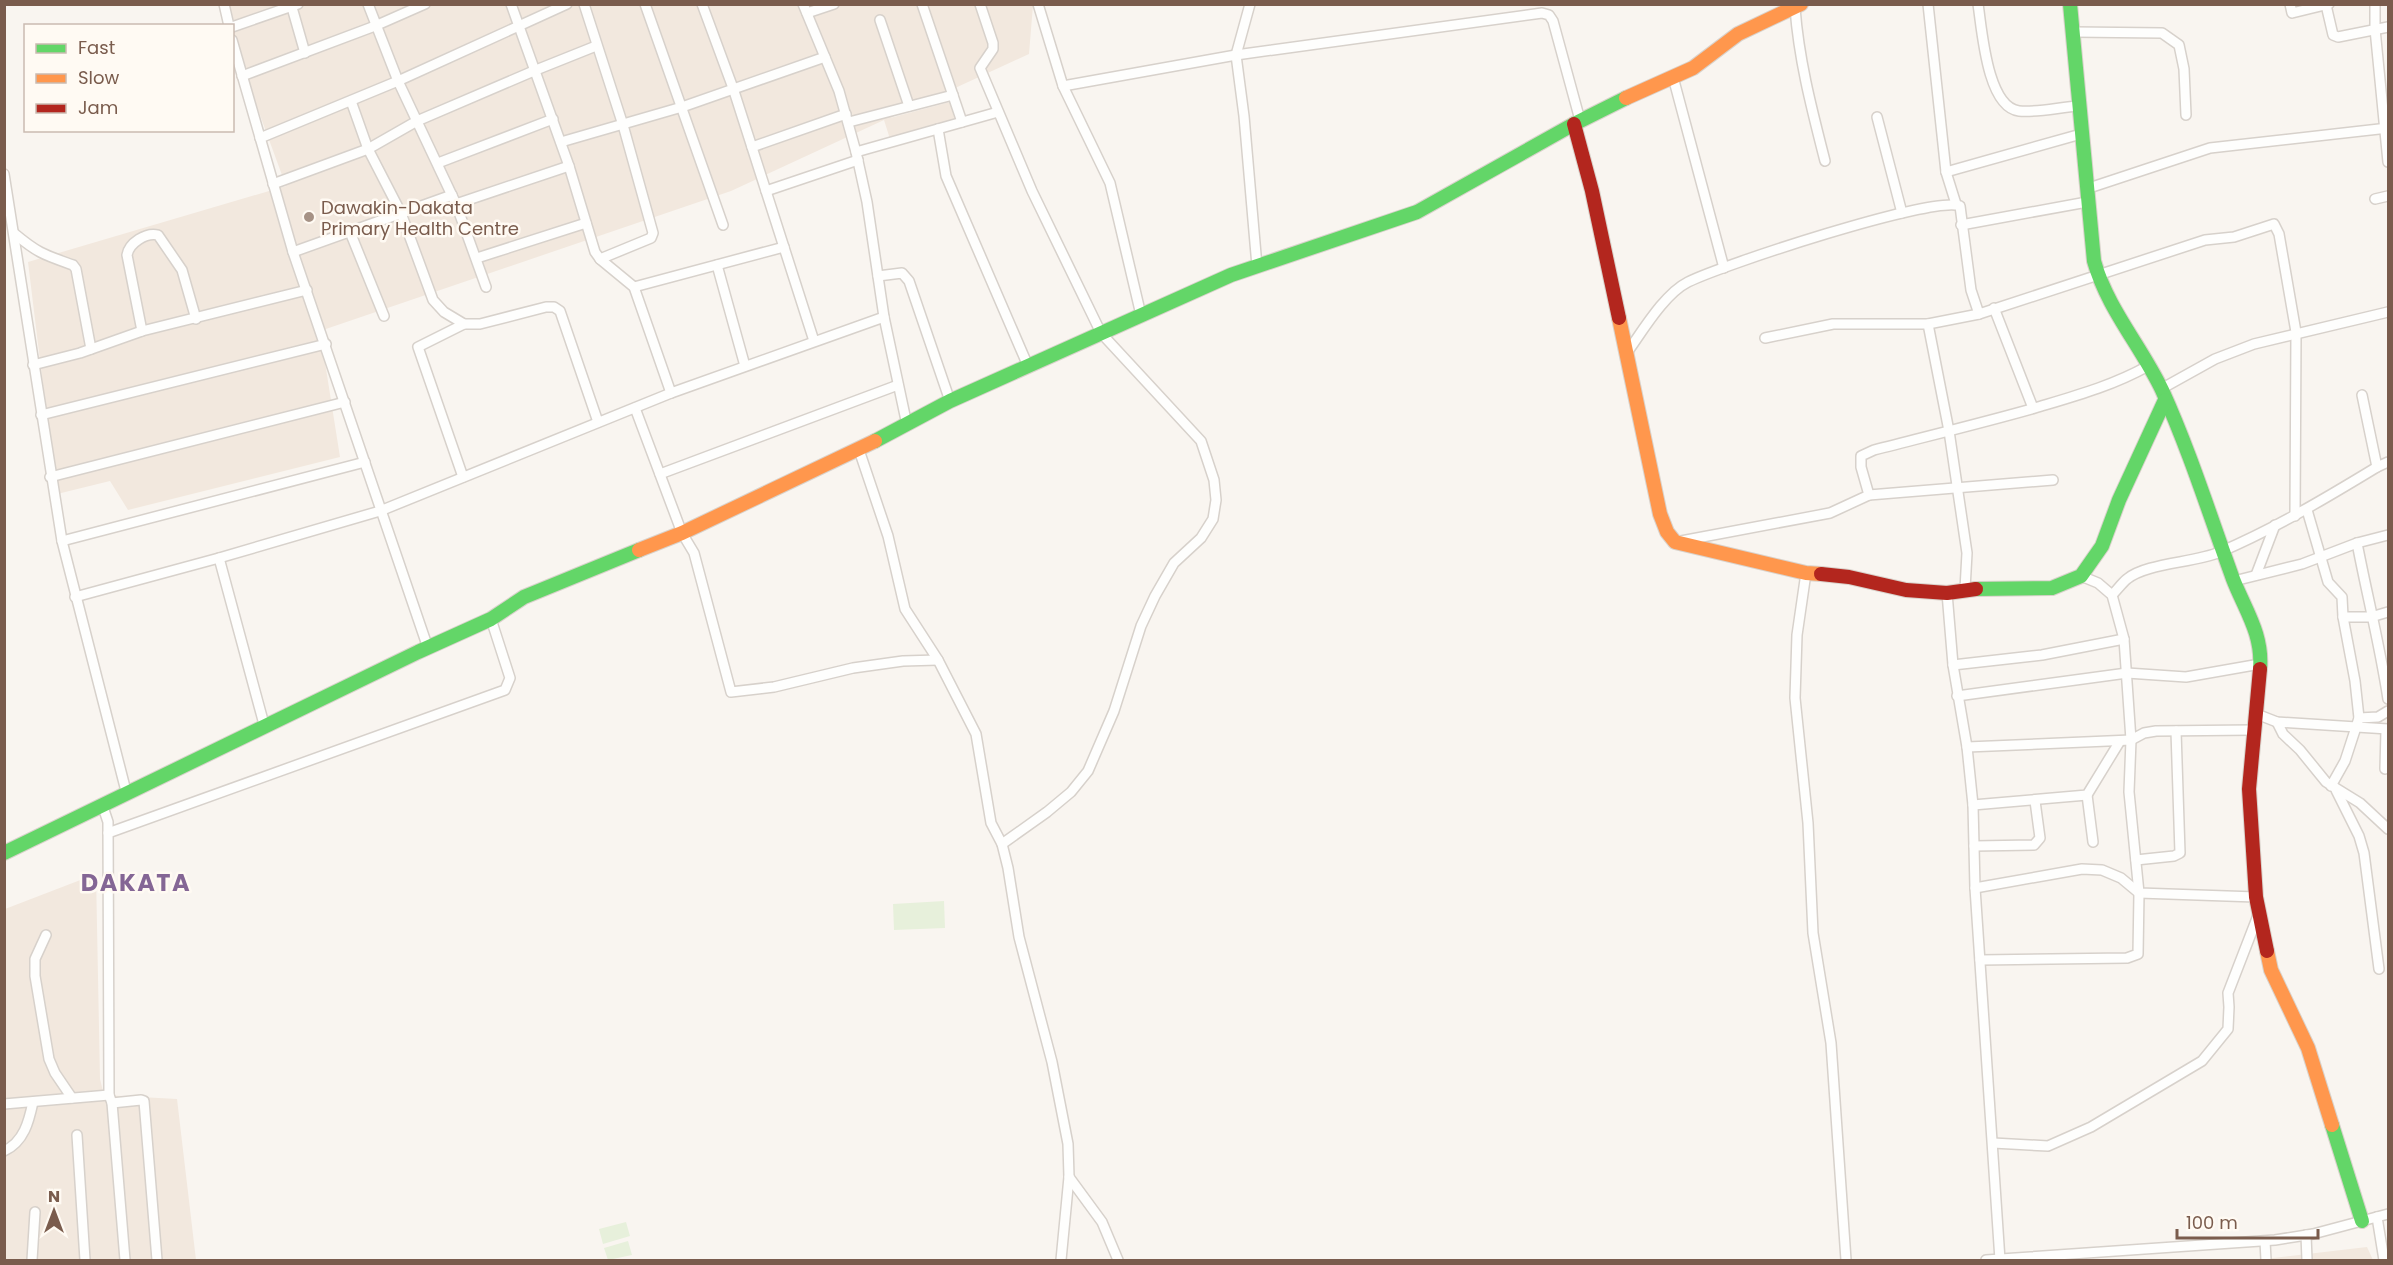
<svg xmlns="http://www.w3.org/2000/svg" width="2393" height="1265" font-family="Poppins,sans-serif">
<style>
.residential{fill:#f2e8de}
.green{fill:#e7f0db}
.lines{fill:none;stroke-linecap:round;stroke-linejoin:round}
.street-casing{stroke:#d7d1cb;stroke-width:12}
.fast-casing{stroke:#d9d2cb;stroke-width:16}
.slow-casing{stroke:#d9d2cb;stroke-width:16}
.jam-casing{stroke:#d9d2cb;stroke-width:16}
.street{stroke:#fefefd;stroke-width:9}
.fast{stroke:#63d668;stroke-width:14}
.slow{stroke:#ff974d;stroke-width:14}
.jam{stroke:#b3261e;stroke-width:14}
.poi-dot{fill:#a69286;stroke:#fffaf3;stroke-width:2}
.labels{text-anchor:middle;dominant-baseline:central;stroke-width:5;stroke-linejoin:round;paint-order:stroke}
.poi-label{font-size:18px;fill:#7a5c4d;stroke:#fffaf3;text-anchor:start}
.district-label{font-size:24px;font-weight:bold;letter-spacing:1.5px;fill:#846695;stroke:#fffaf3}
</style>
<rect width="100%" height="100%" fill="#f9f5f0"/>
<!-- residential -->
<g class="residential">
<polygon points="228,5 1033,5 1029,54 890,118 950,102 955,120 890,139 884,120 731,191 320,331 340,457 128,510 110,481 53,495 53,467 28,262 286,186 239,58"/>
<polygon points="96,874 100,1079 104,1095 177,1099 196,1260 5,1260 5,909"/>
<polygon points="2367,1247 2373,1260 2256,1260"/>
</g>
<!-- green -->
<g class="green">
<polygon points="944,901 945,928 894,930 893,904"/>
<polygon points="626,1222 630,1236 603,1244 599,1229"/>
<polygon points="628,1241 632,1255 608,1260 604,1248"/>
</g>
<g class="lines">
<defs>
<g id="street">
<polyline points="224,4 229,26"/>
<polyline points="291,4 305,53"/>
<polyline points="368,4 398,81 456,204 486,287"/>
<polyline points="511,4 569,166 595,252 600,259 634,287 671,393"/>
<polyline points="584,4 623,125 653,233 651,238 600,259"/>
<polyline points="645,4 723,225"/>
<polyline points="702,4 733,88 814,341"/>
<polyline points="803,4 839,91 856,152 867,202 884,317 907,425"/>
<polyline points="922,4 962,122"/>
<polyline points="980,4 993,43 993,49 980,68 1032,191 1101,333 1201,441 1214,480 1216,500 1213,519 1201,538 1174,563 1155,596 1141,626 1114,711 1088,771 1071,792 1047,812 1002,844"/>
<polyline points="1038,4 1063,86 1110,183 1141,315"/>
<polyline points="1250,4 1236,55 1244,116 1257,266"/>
<polyline points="1928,4 1946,172 1956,204"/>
<path d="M 1978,4 C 1982,30 1987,107 2019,111 C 2036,113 2061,107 2079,106"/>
<polyline points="2290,4 2292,13 2329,4"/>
<polyline points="2375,4 2375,29 2388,162"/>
<polyline points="2326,5 2333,35 2338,37 2388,27"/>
<path d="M 1795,8 C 1799,61 1812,110 1825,161"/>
<polyline points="807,13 834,4"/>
<polyline points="880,20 909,106"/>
<polyline points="232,27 298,4"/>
<polyline points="2074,32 2162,33 2179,45 2184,69 2186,115"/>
<polyline points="232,40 293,252 428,648"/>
<polyline points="242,76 375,26 425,4"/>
<polyline points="1673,77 1724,268"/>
<polyline points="1063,86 1236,55 1542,13 1549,15 1553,21 1580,120"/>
<polyline points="351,101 368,149 401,213 433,300 444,312 464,324 480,324 546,307 554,307 560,311 598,422"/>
<polyline points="1877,117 1902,213"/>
<polyline points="849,122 953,95"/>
<polyline points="938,129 946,176 1028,366"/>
<polyline points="260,138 398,81 567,4"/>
<polyline points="561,142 682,107 825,57"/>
<polyline points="752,147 846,114"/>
<polyline points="856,152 998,112"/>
<polyline points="438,163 553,119"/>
<polyline points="1946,172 2081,134"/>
<polyline points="4,174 62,541 127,795"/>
<polyline points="273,184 368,149 417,121 536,70 596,46"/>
<polyline points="2086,189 2210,148 2388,128"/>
<polyline points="766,191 858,160"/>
<polyline points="2375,199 2388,196"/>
<polyline points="456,204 569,166"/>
<polyline points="1961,225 2087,202"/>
<polyline points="350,232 384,316"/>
<path d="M 15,234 C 39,254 45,255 73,265 L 76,269 L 91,349"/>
<polyline points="293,252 452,195"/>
<polyline points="477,258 586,223"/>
<polyline points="717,265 745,366"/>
<polyline points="878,276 902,273 909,281 950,401"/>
<polyline points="634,287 784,247"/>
<polyline points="1994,308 2033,408"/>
<polyline points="1928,324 1949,431 1967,553 1965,589"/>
<path d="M 142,331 L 127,255 C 129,243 146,232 158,235 L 182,270 L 196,319"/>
<polyline points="1765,338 1833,324 1928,324 1979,314 2205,240 2234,237 2274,224 2279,234 2296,332 2295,516"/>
<path d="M 1626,354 C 1642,332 1664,294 1688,282 C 1722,265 1934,195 1960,206 L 1971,290 L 1979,314"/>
<polyline points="33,365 80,353 142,331 307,290"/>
<polyline points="2161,389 2215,359 2254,344 2388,312"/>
<polyline points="2362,395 2377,467"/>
<polyline points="635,408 682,533 694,553 731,692 774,687 853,668 903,661 938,660"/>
<polyline points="41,415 326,344"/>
<polyline points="859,450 888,536 905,609 938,660 976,734 991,823 1002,844 1008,868 1019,937 1052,1062 1068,1144 1069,1177 1061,1260"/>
<polyline points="660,474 898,385"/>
<polyline points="50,477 345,402"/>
<polyline points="463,477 418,347 464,324"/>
<polyline points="1869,495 2053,480"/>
<polyline points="2307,510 2328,582 2342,597 2343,617 2355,681 2359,718 2345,761 2331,786"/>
<polyline points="62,541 365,462"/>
<path d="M 1681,541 L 1830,513 L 1869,495 L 1861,467 L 1861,456 L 1874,450 C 1928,436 1982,423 2035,408 C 2075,396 2112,386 2148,366"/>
<path d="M 2357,543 C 2367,595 2380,646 2388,699"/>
<polyline points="219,558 265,728"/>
<polyline points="1806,573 1797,635 1795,698 1808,823 1813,933 1831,1043 1846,1260"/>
<polyline points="2256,575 2275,525"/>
<polyline points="2081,576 2098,583 2112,595 2124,639 2131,740 2144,733 2156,731 2253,730"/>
<polyline points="2234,581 2302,564 2357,543 2388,535"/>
<polyline points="1947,593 1953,665 1967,747 1973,805 1975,888 2000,1260"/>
<path d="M 2112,595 C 2117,590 2122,583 2127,579 C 2146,563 2194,563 2220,552 C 2274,529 2326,498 2377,467 L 2388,462"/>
<polyline points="75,597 219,558 380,511 671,393 884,317"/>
<polyline points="2343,617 2371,617 2388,612"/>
<polyline points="1953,665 2042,655 2124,639"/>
<polyline points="1957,696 2127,673 2186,677 2260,664"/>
<polyline points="2254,713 2277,722 2388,729"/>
<polyline points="2359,718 2378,717 2388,711"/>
<polyline points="2277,722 2283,734 2300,750 2326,782 2360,803 2388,829"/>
<polyline points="1967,747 2131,740 2129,792 2139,893 2138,954 2127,958 1980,960"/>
<polyline points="2385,769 2386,730"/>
<polyline points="2336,790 2359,836 2364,853 2379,969"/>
<polyline points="2087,795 2093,842"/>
<polyline points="1973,805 2087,795 2120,741"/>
<polyline points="103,807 108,822 109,1095 112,1103 125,1260"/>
<polyline points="108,833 505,690 510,678 491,619"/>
<polyline points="1974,846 2034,845 2040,838 2035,801"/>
<polyline points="2136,860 2174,856 2180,853 2176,731"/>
<polyline points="1975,888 2082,869 2102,870 2121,878 2139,893 2256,897"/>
<polyline points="46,935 35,959 35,976 49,1059 55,1073 72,1098"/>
<polyline points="112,1103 141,1100 144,1101 157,1260"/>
<polyline points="4,1104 109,1095"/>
<polyline points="77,1135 85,1260"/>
<polyline points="1993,1143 2048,1146 2091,1127 2202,1061 2228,1029 2229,1007 2228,993 2259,913"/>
<path d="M 4,1151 C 24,1142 29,1121 33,1102"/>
<polyline points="1069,1177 1102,1222 1118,1260"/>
<polyline points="2377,1217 2384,1260"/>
<polyline points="2306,1235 2307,1260"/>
<polyline points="2265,1241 2266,1260"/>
<polyline points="32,1260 35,1212"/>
<polyline points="1986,1260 2275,1240 2313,1234 2388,1214"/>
</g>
<g id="fast">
<path d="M 2070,4 L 2094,261 C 2107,308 2141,346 2162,390 C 2190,452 2210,516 2233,579 C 2245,610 2263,634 2260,669"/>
<polyline points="875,441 950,401 1231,275 1417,212 1574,124 1626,98"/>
<polyline points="1976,589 2052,588 2081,576 2102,546 2119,500 2165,400"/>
<polyline points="4,853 418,652 491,619 524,597 639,550"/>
<polyline points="2332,1125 2362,1221"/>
</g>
<g id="slow">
<polyline points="1626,98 1693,68 1738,34 1801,4"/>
<polyline points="1619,318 1660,514 1667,532 1675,542 1806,573 1821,574"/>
<polyline points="639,550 682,533 875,441"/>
<polyline points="2267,951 2271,970 2308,1048 2332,1125"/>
</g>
<g id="jam">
<polyline points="1574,124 1592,191 1619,318"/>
<polyline points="1821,574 1849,577 1906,590 1947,593 1976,589"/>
<polyline points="2260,669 2249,789 2256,897 2267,951"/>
</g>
</defs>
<!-- street casing -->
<use href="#street" class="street-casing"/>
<!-- fast casing -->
<use href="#fast" class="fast-casing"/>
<!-- slow casing -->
<use href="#slow" class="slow-casing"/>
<!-- jam casing -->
<use href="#jam" class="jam-casing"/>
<!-- street -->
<use href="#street" class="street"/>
<!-- fast -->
<use href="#fast" class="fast"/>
<!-- slow -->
<use href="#slow" class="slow"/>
<!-- jam -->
<use href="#jam" class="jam"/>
</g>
<!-- markers -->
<circle class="poi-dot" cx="309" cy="217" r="6"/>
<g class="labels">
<!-- poi labels -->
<g class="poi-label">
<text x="321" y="207">Dawakin-Dakata<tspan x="321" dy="21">Primary Health Centre</tspan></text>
</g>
<!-- district labels -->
<g class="district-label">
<text x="136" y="882">DAKATA</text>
</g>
</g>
<!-- border -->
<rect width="2393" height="1265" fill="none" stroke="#7a5c4d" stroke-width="12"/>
<!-- legend -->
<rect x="24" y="24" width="210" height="108" fill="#fffaf3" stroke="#cabbb1" stroke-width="1.5"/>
<rect x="36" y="44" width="30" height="9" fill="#63d668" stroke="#cabbb1" stroke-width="1.5"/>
<text x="78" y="54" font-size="18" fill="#7a5c4d">Fast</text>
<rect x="36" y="74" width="30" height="9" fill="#ff974d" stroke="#cabbb1" stroke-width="1.5"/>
<text x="78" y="84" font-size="18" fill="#7a5c4d">Slow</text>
<rect x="36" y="104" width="30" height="9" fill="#b3261e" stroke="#cabbb1" stroke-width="1.5"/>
<text x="78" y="114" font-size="18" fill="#7a5c4d">Jam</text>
<!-- north arrow -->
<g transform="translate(54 1211)" stroke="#fffaf3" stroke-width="4.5" paint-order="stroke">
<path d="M0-4.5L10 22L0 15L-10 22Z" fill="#7a5c4d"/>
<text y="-9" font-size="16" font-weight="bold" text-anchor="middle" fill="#7a5c4d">N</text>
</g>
<!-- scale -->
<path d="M2177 1229v9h141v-9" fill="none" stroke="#7a5c4d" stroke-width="3"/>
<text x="2186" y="1229" font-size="18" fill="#7a5c4d" stroke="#fffaf3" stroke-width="4.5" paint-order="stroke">100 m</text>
</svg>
